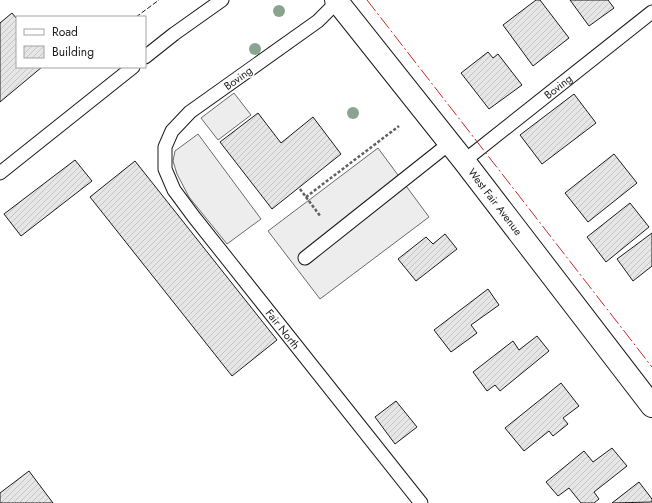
<svg xmlns="http://www.w3.org/2000/svg" width="652" height="503" font-family="Jost,sans-serif">
<style>
.parking{fill:#ededed;stroke:#6a6a6a}
.building{fill:url(#building-hatch);stroke:#1a1a1a}
.lines{fill:none;stroke-linecap:round;stroke-linejoin:round}
.lane-casing{stroke:#1a1a1a;stroke-width:15}
.secondary-casing{stroke:#1a1a1a;stroke-width:24}
.path{stroke:#5f5f5f;stroke-width:2.5;stroke-dasharray:3 2;stroke-linecap:butt}
.lane{stroke:#fff;stroke-width:13}
.secondary{stroke:#fff;stroke-width:22}
.fence{stroke:#1a1a1a;stroke-width:1;stroke-dasharray:5 2;stroke-linecap:butt}
.power{stroke:#c62828;stroke-width:1;stroke-dasharray:14 3 2 3;stroke-linecap:butt}
.tree{fill:#8aa48f}
.labels{text-anchor:middle;dominant-baseline:central;stroke-width:3;stroke-linejoin:round;paint-order:stroke}
.street-label{font-size:11px;fill:#1a1a1a;stroke:#fff}
</style>
<defs>
<pattern id="building-hatch" width="6" height="6" patternUnits="userSpaceOnUse"><rect width="6" height="6" fill="#e6e6e6"/><path d="M-1 1l2-2M0 6l6-6M5 7l2-2" fill="none" stroke="#c5c5c5"/></pattern>
</defs>
<rect width="100%" height="100%" fill="#fff"/>
<!-- parking -->
<g class="parking">
<polygon points="234,93 251,115 218,140 201,118"/>
<polygon points="198,134 261,219 227,244 189,197 177,174 173,161 175,151"/>
<polygon points="378,148 429,217 320,299 268,231"/>
</g>
<!-- building -->
<g class="building">
<polygon points="536,0 540,0 569,38 533,66 503,25"/>
<polygon points="570,0 608,0 614,8 589,26"/>
<polygon points="12,13 17,19 17,67 42,67 0,102 0,23"/>
<polygon points="488,52 493,58 498,54 522,85 489,109 461,73"/>
<polygon points="574,94 596,123 542,164 520,135"/>
<polygon points="258,113 281,143 313,117 341,154 272,209 220,142"/>
<polygon points="614,154 637,183 588,222 565,193"/>
<polygon points="75,160 92,181 21,236 4,214"/>
<polygon points="135,161 277,340 232,376 90,197"/>
<polygon points="630,203 649,227 606,262 587,237"/>
<polygon points="652,233 652,266 633,281 617,259"/>
<polygon points="445,234 457,249 416,281 398,259 426,237 433,244"/>
<polygon points="488,289 499,305 471,325 477,333 451,352 434,330"/>
<polygon points="537,336 549,351 500,391 495,385 487,391 473,372 513,341 519,350"/>
<polygon points="561,383 579,406 563,418 568,424 553,436 549,431 524,451 505,428"/>
<polygon points="396,401 417,427 395,444 375,417"/>
<polygon points="612,448 627,466 594,492 599,499 594,503 581,503 569,488 558,496 546,482 584,451 593,462"/>
<polygon points="29,471 53,503 0,503 0,493"/>
<polygon points="639,482 652,499 652,502 612,503"/>
</g>
<g class="lines">
<defs>
<g id="lane">
<path id="s1" d="M 337,2 L 318,21 L 190,112 L 172,131 L 165,147 L 165,169 L 174,190 L 194,217 L 421,503"/>
<polyline points="145,57 174,34 222,0"/>
<path id="s2" d="M 464,161 L 652,12"/>
<polyline points="0,173 133,67"/>
<polyline points="305,258 450,143"/>
</g>
<g id="secondary">
<path id="s3" d="M 336,0 L 464,161 L 652,406"/>
</g>
</defs>
<!-- lane casing -->
<use href="#lane" class="lane-casing"/>
<!-- secondary casing -->
<use href="#secondary" class="secondary-casing"/>
<!-- path -->
<g class="path">
<polyline points="300,189 321,217"/>
<polyline points="306,197 399,126"/>
</g>
<!-- lane -->
<use href="#lane" class="lane"/>
<!-- secondary -->
<use href="#secondary" class="secondary"/>
<!-- fence -->
<polyline class="fence" points="136,17 159,0"/>
<!-- power -->
<polyline class="power" points="367,0 652,367"/>
</g>
<!-- trees -->
<g class="tree">
<circle cx="279" cy="11" r="6"/>
<circle cx="255" cy="49" r="6"/>
<circle cx="353" cy="113" r="6"/>
</g>
<g class="labels">
<!-- street labels -->
<g class="street-label">
<text transform="translate(238 78) rotate(-36)">Boving</text>
<text stroke="none"><textPath href="#s2" startOffset="120">Boving</textPath></text>
<text stroke="none"><textPath href="#s3" startOffset="257">West Fair Avenue</textPath></text>
<text stroke="none"><textPath href="#s1" startOffset="449">Fair North</textPath></text>
</g>
</g>
<!-- legend -->
<rect x="16" y="16" width="130" height="52" fill="#ffffff" stroke="#a3a3a3"/>
<rect x="24" y="29" width="20" height="6" fill="#ffffff" stroke="#a3a3a3"/>
<text x="52" y="36" font-size="12" fill="#1a1a1a">Road</text>
<rect x="24" y="46" width="20" height="12" fill="url(#building-hatch)" stroke="#a3a3a3"/>
<text x="52" y="56" font-size="12" fill="#1a1a1a">Building</text>
</svg>
